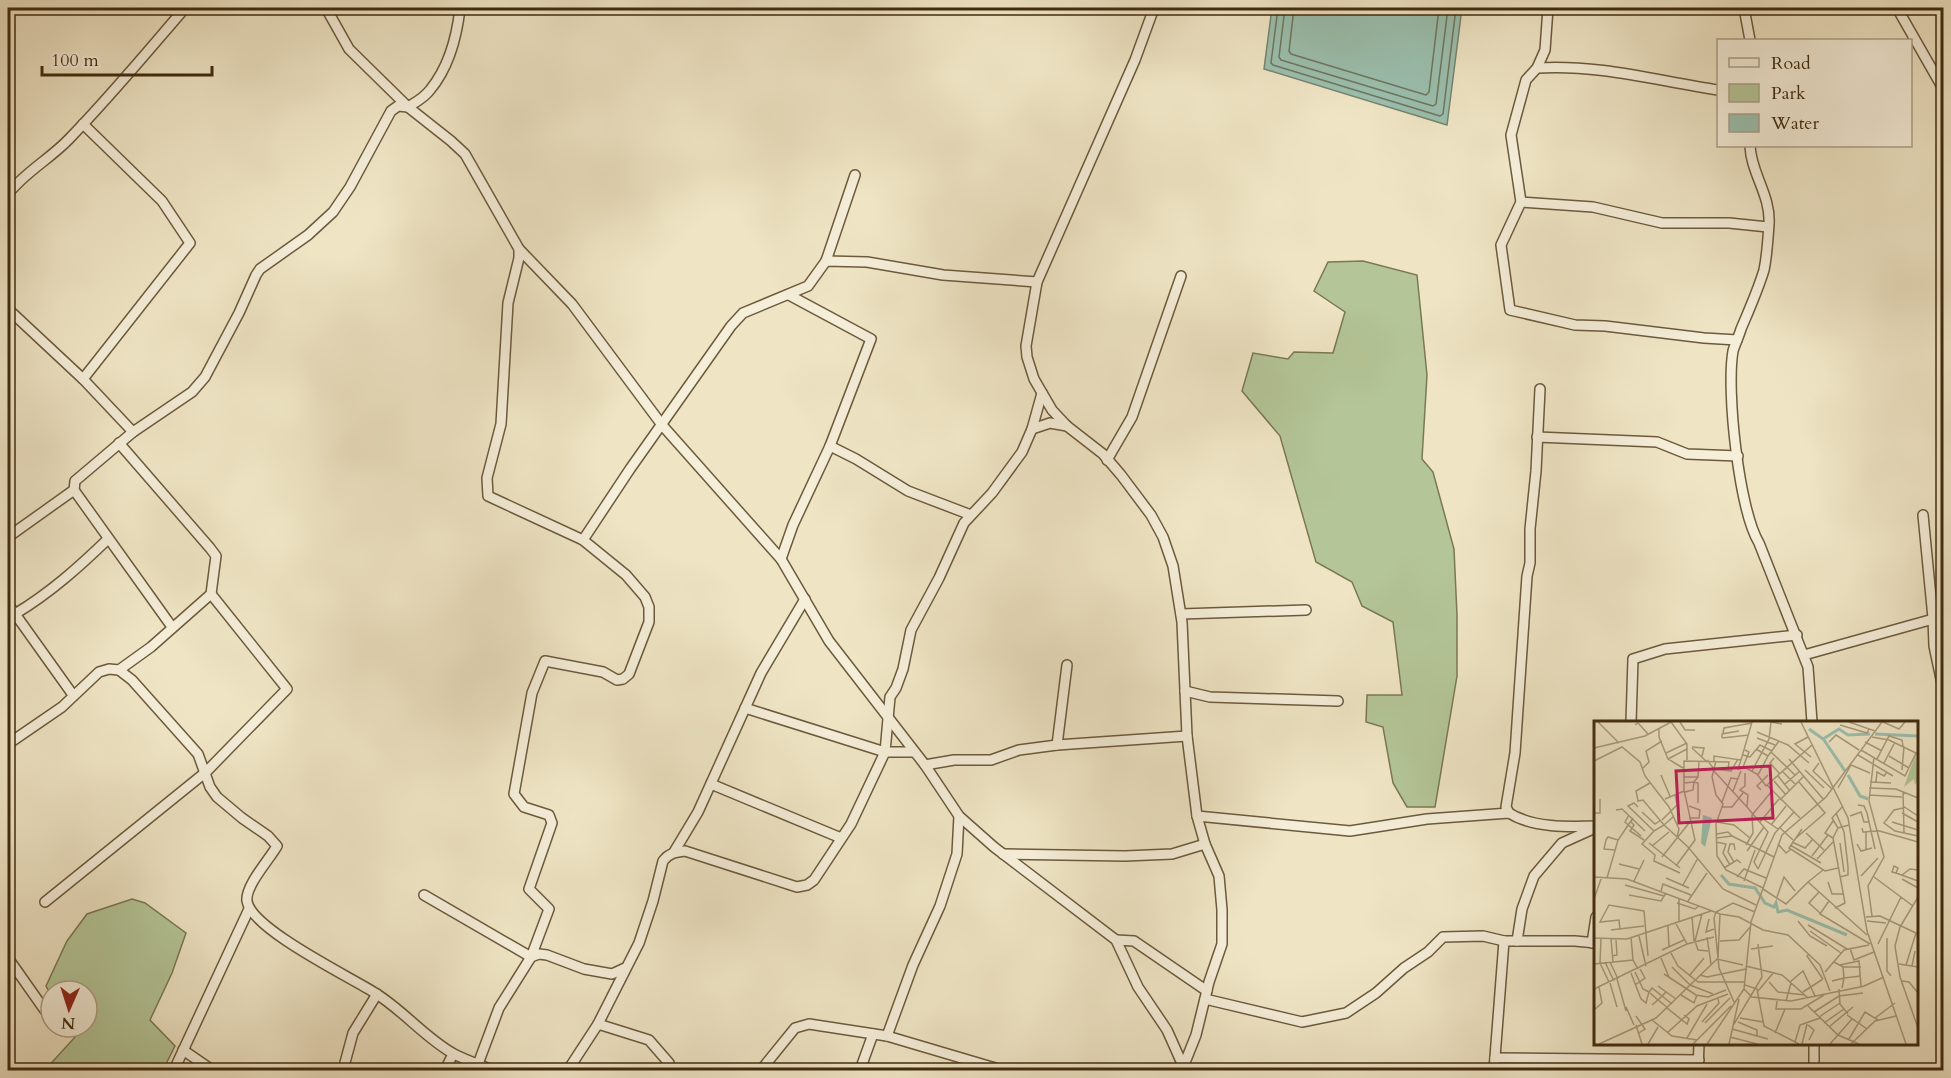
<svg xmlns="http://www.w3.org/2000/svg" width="1951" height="1078" font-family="Cardo,serif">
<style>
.green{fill:#b4c698;stroke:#7a7854;stroke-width:1.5}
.water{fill:#9bc0af;stroke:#77846f;stroke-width:1.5}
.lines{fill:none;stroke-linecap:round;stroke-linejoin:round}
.shore{stroke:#6e765f;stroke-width:1.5}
.minor-casing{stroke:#6c5a3c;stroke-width:12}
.minor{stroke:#f5eed9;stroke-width:9}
.inset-river{fill:none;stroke:#9bc0af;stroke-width:3}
.inset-road{fill:none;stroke:#a99b7c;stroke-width:1.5}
.view{fill:#c2185b;fill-opacity:0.15;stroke:#c2185b;stroke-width:3}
.inset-edge{fill:none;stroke:#402b0f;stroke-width:3}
</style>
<rect width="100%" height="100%" fill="#efe5c5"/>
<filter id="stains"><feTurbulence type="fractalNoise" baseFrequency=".00333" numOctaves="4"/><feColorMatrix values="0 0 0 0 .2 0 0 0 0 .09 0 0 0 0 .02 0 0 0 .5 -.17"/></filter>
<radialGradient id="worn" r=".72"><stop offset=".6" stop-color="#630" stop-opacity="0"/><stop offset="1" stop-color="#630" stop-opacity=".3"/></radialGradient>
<!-- green -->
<g class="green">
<polygon points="1363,261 1417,275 1427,375 1422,459 1433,472 1454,549 1457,615 1457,676 1435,807 1407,807 1393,783 1383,727 1366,722 1367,695 1402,695 1393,622 1362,606 1352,582 1316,562 1280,436 1242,391 1253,353 1288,359 1294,352 1333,353 1345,312 1314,291 1328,262"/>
<polygon points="132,899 145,903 186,933 172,973 150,1020 175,1046 163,1070 45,1070 76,1036 71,1027 87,1027 87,991 51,991 51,995 46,986 67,941 87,914"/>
</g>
<!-- water -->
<polygon class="water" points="1272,8 1462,8 1447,125 1264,69"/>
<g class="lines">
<!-- shore -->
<g class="shore">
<polyline points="1278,8 1271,63 1273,65 1440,116 1443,114 1456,8"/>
<polyline points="1285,8 1279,57 1281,60 1433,106 1436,104 1448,8"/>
<polyline points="1294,8 1289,51 1291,54 1426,95 1429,92 1439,8"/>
</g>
<defs>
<g id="minor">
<polyline points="326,8 349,49 408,107 451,141 465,154 519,249 519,258 508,303 501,424 487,478 488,496 583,540 626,575 645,597 649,607 649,622 629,674 623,679 617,680 603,672 545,661 532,693 514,794 524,807 549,815 552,823 529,889 549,909 531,957 424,895"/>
<polyline points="1154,8 1135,60 1037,282 1026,346 1027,357 1034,379 1052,410 1067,426 1103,454 1121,475 1151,515 1163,537 1173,566 1182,622 1187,736 1197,816 1205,844 1219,876 1222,910 1222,944 1209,982 1196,1035 1182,1070"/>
<polyline points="1744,8 1750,40"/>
<polyline points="1897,8 1941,85"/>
<polyline points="1537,68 1545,50 1548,8"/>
<path d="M 1718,90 C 1658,81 1598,64 1537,68 L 1526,80 L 1511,135 L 1521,202 L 1501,245 L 1510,310 L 1575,325 L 1605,326 L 1704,338 L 1737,340"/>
<polyline points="83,124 162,201 190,243 83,379"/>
<path d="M 1750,146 C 1751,173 1771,196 1769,224 C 1768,239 1767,256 1764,270 C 1758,290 1749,310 1741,329 C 1739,336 1735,344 1733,351 C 1726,390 1739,510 1759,543 L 1808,667 L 1812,722"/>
<path d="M 8,194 C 25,172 50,159 69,139 C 110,97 147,52 185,8"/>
<polyline points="1521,202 1593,207 1662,223 1729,223 1768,227"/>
<polyline points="519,249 572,304 662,425 781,559 829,641 925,765 959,816 994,847 1116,940 1138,987 1167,1030 1184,1068"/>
<polyline points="826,261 855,175"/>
<polyline points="8,309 83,379 133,432"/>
<polyline points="1032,429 1050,423 1067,426"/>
<polyline points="1537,437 1657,442 1687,454 1738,456"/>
<polyline points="830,446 856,459 908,491 971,515"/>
<polyline points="1107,460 1132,417 1181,276"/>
<polyline points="74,490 172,627"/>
<polyline points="1923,515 1933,618 1934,646 1944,693"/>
<path d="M 8,537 L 74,490 L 75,481 L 133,432 L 192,392 L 205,377 L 239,313 L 256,275 L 260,269 L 308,235 L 333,212 L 350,187 L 391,111 L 398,106 L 408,107 C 416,102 424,98 430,90 C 449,67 457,36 460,8"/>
<polyline points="583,540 630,469 731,326 743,313 808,286 826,261 867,262 943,275 1037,282"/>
<polyline points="781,559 793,525 830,446 871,339 789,295"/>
<polyline points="8,604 73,695"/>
<path d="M 15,614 C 50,593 79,567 108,539"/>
<polyline points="1181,614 1306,610"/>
<polyline points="1804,655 1944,616"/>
<polyline points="119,670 151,647 211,594 216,556 210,548 119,443"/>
<polyline points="1185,691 1210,697 1338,701"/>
<polyline points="745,708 885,752 914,752"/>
<polyline points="1631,722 1633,659 1665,649 1797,635"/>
<path d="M 8,744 L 62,707 L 99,672 L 109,669 L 119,670 L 132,680 L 198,754 L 210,787 L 217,797 L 242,818 L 268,836 L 277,846 C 269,860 245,886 247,901 C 251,929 350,977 375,993 C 403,1010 425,1038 454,1054 C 466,1060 480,1065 492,1070"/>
<polyline points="1057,745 1067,665"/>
<polyline points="925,765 954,760 991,760 1019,750 1057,745 1187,736"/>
<polyline points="711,784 841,838"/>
<polyline points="1509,813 1506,807 1515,753 1527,576 1530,563 1530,529 1536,471 1540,389"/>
<path d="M 1197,816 L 1350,831 L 1427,819 L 1509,813 C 1533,828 1568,827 1596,826"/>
<polyline points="674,852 698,812 761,673 805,599"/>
<polyline points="1003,854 1125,856 1172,854 1205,844"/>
<polyline points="45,902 206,772 287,689 211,594"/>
<polyline points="1116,940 1134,941 1207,991"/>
<polyline points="1517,941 1522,909 1534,876 1562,843 1593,829"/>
<polyline points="1592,943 1596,917"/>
<polyline points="8,958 51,1019"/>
<polyline points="1205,999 1302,1022 1346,1013 1376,993 1404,968 1428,952 1443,937 1483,936 1504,941"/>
<path d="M 598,1024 L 639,943 L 653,901 L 663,861 C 669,853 676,852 685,851 L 797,887 L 807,885 L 814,880 L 851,824 L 885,752 L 890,697 L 896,688 L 903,669 L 911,630 L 939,578 L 964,523 L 992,493 L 1022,452 L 1032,429 L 1042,393"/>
<polyline points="887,1036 913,965 940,906 957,854 959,816"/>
<polyline points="1814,1044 1814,1070"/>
<polyline points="183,1050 212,1070"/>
<polyline points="1495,1058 1699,1060"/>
<polyline points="478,1064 499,1008 531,957 539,954 547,955 584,969 612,974 625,968"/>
<polyline points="174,1070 249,909"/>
<polyline points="343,1070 353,1033 377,994"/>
<polyline points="445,1070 453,1054"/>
<polyline points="568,1070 598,1024 649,1040 669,1063 667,1070"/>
<polyline points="761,1070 795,1028 809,1024 887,1036 1002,1070"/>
<polyline points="860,1070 873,1034"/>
<polyline points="1494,1070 1504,941 1575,941 1596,943"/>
<polyline points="1698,1070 1699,1044"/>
</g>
</defs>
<!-- minor casing -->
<use href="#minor" class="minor-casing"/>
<!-- minor -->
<use href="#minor" class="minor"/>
</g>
<!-- overview -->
<g transform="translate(1594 721)">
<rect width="324" height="324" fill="#efe5c5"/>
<path d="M 322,32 L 324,59 L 321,64 L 320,58 L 310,66 Z" fill="#b4c698"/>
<path d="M 109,94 L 118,97 L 111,126 L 107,122 Z" fill="#9bc0af"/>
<path class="inset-river" d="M 215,8 L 229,18 L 245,8 L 254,14 L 276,13M 281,13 L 324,15M 230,19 L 251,50M 254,54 L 266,75 L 274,78M 127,154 L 135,163 L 161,167 L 171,182 L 180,186 L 182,182 L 184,191 L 193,189 L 253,214"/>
<path class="inset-road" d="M 4,1 L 25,22M 77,1 L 93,23 L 93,39M 86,1 L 91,9 L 101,9M 207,1 L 254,97 L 273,210 L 312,323M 255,1 L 281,10M 289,1 L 305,8 L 311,1M 41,4 L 44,2 L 54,13M 246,4 L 273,12 L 275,8M 65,7 L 65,16 L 74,38 L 89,47M 163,11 L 194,24 L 215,42M 129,12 L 130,7 L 158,2M 214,16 L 201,23 L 217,36M 278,16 L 295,19 L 324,33M 128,17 L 155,14M 128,17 L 128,13 L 145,10M 163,17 L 181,24M 235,21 L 242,14 L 265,29M 271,21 L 288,30M 98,26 L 110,27 L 108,35M 0,27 L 51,15 L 77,1M 98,27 L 112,40M 162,28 L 174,35 L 185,20M 267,29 L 311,55 L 322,32M 177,31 L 201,54M 72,32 L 93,22M 149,34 L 156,36 L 166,24 L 178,30M 264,34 L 299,55M 295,35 L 315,47M 180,37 L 176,42 L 186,53M 74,38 L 93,28M 195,38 L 230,79M 283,38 L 295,15 L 308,19 L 309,25M 113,39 L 120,48 L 137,50 L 144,38M 147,39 L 158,1M 0,40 L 28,26 L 46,41 L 51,55 L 75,86 L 85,108 L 83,116M 120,40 L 120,35 L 147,39 L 144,48 L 152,47 L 163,53 L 172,65 L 218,24M 122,40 L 118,56 L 122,74 L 129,83 L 122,103 L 123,135 L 132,149 L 169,167M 225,42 L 219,50 L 238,68M 290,42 L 301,21M 149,46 L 155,31 L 151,29M 49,47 L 55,41 L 52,30 L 68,20M 119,49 L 153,86M 211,49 L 230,67M 308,49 L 310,25M 158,50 L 175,18 L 177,1 L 188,3M 189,51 L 202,64M 151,52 L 151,65 L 146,69 L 154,74 L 153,86 L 174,111 L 160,141 L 164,148M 67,54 L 76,75M 164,54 L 174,35M 184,55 L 196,70M 89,56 L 104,56 L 105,41M 104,56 L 100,61 L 104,62 L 104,82M 180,60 L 192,74M 276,61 L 297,62M 282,61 L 283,51 L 290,55 L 293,51M 56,62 L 42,70 L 44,80 L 49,79 L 70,104 L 79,96M 90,62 L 100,61 L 99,69 L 91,71M 191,63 L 206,50M 173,64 L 206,97M 244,67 L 257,44 L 276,52M 275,67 L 302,68 L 324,77M 167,69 L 163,65 L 174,54M 139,70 L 147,50M 309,71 L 310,112M 275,74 L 308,76M 71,78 L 90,70M 186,79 L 210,55M 128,81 L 137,57 L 144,58M 264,84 L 270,85 L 273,92 L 281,128M 309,85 L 324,95M 44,86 L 40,82 L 34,85 L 60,110 L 70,104 L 94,126 L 129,168 L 162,184M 128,86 L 138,86 L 149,72M 309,87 L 300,89 L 290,102 L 301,110 L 324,115M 22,89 L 28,88 L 51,110M 48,91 L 61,103 L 67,99M 0,92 L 6,92 L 6,78M 242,92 L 250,111 L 254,146 L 254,154 L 246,156M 308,92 L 324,101M 35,94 L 31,101 L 47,115M 256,95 L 267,91 L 270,101 L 275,101M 95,97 L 105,97 L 106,89 L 95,85M 169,98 L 184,108M 68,99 L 83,84 L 81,73M 37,101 L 40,104 L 36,110 L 50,119M 123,101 L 140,104 L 156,117M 166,101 L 185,78M 298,101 L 324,109M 177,104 L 192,85M 185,106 L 199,119M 244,107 L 238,97 L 249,85M 268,107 L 269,111 L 283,110M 208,108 L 195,127 L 231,150 L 244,147M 282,109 L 324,121M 60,110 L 48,123 L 61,134 L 60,140 L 86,152M 272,110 L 272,129M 212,112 L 230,129M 138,115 L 180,136M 123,117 L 138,115 L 134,111 L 123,113M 202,117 L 231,92 L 205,61M 239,117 L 231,112 L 239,100M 122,121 L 132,123 L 129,132 L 136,144M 198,121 L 211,127 L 219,118M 55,122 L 86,147M 246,122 L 250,151M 184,123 L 192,132 L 197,128M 263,123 L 267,130 L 278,127M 152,124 L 159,112 L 158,94 L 178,70M 196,124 L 227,142M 58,125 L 75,111M 21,129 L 10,128 L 12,119 L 14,116 L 24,119M 153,130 L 170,106M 218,135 L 234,114M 68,136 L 95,102M 223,138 L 239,121M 140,141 L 134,131 L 136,123 L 140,123 L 141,129M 25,143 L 45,148M 82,145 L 101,119 L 90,69 L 90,40 L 135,41 L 134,49M 300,145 L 304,147 L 302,152 L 298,151 ZM 130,147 L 143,139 L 147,142M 164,148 L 181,112 L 200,91M 302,152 L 324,160M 308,154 L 316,148 L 324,149M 267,155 L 284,137M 0,156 L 33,158 L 126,193 L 145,196 L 169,209 L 194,214 L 226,244 L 236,270M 143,156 L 150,148 L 172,157M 280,156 L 319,185M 13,157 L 24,119 L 39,97M 72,157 L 95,167M 308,158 L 324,167M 40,160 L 50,139M 150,160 L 161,129M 214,161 L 229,149M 234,161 L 238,173 L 249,173M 31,164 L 70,175M 89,164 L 104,137M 169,168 L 192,183 L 214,161 L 273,214M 67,170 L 69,163 L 97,174M 225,171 L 215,182 L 226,192M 35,174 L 67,180 L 72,172M 183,176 L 190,156 L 201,170M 324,176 L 306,206 L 301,225 L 306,256 L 324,307M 0,178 L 7,158M 94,180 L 113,152M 235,180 L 226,193 L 276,223M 83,182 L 101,188 L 105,185M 241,187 L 251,182 L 239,117 L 244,107 L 255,104M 108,193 L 101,220 L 104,229 L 114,230M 278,195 L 274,165 L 290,136 L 275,80 L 280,36M 98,196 L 100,220M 272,196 L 286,195 L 324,213M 115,198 L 112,211 L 120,208M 85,200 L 85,177M 204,200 L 216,215 L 233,225M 273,200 L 292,202M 214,204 L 253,228M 74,205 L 75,226M 26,208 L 25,199 L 6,201 L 15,184 L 50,190 L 54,235M 17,209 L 50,205M 216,210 L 247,232M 45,215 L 52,245M 37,216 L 39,239 L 44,248M 113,216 L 117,243M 0,217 L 33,218 L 117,190M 7,217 L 6,242 L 15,261M 293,217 L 293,250 L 297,255M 17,218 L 19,241M 126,220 L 145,219 L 157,205M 93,223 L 120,216M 284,223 L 307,176M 256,227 L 260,239 L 280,231M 157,228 L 179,225M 68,229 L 90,219M 321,230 L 318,245 L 312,244 L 322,212M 77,232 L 84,245 L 104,261 L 150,261M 215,233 L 213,235 L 229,258M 18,235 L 23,234 L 22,219M 124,236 L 126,193M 67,237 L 75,256M 11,241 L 20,260M 16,241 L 24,258M 240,241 L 249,246 L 267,246M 0,243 L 39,239M 305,243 L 324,246M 246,244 L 265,240 L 267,265M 152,245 L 188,254 L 214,277M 78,246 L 96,264M 249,246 L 250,257 L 267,255M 41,251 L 49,268 L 55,271 L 52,282 L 46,277M 231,251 L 250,229 L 275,224M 37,252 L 47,278M 70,253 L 102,274 L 114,276 L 132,269M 106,254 L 113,256 L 152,248M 95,255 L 110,237M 23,258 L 32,290M 238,260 L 250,257 L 248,267M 308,260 L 315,261 L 324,272M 175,261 L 184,271 L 211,274M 196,261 L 209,250 L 221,275M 16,262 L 23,286M 41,264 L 51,257 L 46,248M 96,264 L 119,273M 151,264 L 163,268 L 170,305 L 205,323M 64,265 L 82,278M 270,265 L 290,256M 0,268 L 93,223 L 81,201M 150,268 L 158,276 L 197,280 L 271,265M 245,268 L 246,283 L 254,293M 164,270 L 180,251M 55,271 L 58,267 L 78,283M 209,271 L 229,258M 56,272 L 64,279 L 72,271M 87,274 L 100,282 L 103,274M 183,280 L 182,288 L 207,288 L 230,274M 192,280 L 197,262M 140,281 L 125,247 L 120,197 L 122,191 L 139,182 L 161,191M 58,284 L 64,279 L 74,287M 214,285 L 244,314 L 265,323M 32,286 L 40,304M 73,287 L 93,303 L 95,298 L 90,294M 0,289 L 8,282 L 5,266M 220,291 L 245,275 L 269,272M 253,294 L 273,308M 42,295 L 51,308 L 45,312M 225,296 L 246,282M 146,297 L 169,301M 281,297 L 301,282M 58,299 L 78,315 L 103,319M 108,301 L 125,282 L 124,278M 144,301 L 163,309 L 163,316M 111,302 L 136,277M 230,302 L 250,288M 140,303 L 168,256 L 164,223M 42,304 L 48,323M 214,304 L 220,309 L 215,319M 235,306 L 259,286M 138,308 L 174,318M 73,312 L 103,285 L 134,273M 181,312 L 191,288M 136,316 L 163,323M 93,317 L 113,283M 255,318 L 271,291 L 284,299M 201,321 L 206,304 L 226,297M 5,323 L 62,297 L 123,238 L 149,244M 54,323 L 64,306M 99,323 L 137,285M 113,323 L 150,268 L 157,201 L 188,114 L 232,76 L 288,1M 135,323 L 145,278M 208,323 L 213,303M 236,323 L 258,298M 257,323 L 281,300 L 302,295"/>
<path class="view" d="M 176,45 L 179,97 L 85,102 L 82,50 Z"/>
<rect width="324" height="324" class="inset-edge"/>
</g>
<!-- margin -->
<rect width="1951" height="1078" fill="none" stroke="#efe5c5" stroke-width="30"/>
<rect x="9" y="9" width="1933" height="1060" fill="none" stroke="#402b0f" stroke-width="3"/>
<rect x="15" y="15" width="1921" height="1048" fill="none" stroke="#402b0f" stroke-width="1.5"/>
<!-- legend -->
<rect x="1717" y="39" width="195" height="108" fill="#f5eed9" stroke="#ada088" stroke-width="1.5"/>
<rect x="1729" y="58" width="30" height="9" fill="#f5eed9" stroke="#ada088" stroke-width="1.5"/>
<text x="1771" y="69" font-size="18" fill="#402b0f">Road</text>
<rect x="1729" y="84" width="30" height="18" fill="#b4c698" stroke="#ada088" stroke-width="1.5"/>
<text x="1771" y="99" font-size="18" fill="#402b0f">Park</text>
<rect x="1729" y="114" width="30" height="18" fill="#9bc0af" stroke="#ada088" stroke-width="1.5"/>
<text x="1771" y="129" font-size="18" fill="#402b0f">Water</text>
<!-- north arrow -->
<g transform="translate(69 1009) rotate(183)"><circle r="28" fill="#f5eed9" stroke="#ada088" stroke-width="1.5"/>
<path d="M0-4.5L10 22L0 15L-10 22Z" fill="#8f2418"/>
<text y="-9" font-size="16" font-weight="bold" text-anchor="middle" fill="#402b0f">N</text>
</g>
<!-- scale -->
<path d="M42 66v9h170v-9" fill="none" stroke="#402b0f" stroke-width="3"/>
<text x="51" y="66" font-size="18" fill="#402b0f" stroke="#f5eed9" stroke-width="4.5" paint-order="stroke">100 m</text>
<rect width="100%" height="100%" filter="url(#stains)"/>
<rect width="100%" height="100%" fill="url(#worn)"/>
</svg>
